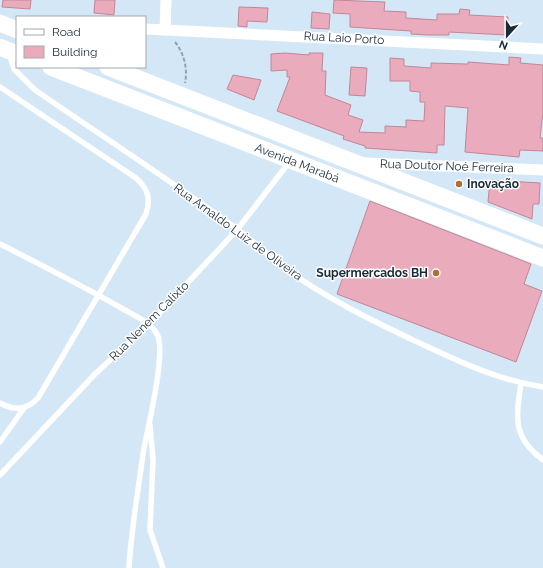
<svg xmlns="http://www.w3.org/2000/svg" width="543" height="568" font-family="Raleway,sans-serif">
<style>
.building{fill:#eaacbc;stroke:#c28696}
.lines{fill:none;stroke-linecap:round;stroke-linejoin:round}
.path{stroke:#8fa3b2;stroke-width:2;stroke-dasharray:4 2;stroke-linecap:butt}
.service{stroke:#fff;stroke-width:5.5}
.minor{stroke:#fff;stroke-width:11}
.primary{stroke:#fff;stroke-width:17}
.poi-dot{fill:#ad7034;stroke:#fff;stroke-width:1.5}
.labels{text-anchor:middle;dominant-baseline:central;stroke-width:3;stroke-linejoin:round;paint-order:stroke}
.street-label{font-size:12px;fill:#172b3a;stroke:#fff}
.poi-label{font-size:12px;font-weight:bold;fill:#172b3a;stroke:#fff;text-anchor:start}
</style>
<rect width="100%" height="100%" fill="#d4e7f7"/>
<!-- building -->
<g class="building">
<polygon points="3,0 31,0 30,9 2,7"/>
<polygon points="95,0 115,0 114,15 94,13"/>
<polygon points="334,0 385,2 384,11 406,12 406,18 437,20 437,14 459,14 460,9 470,10 469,15 508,17 507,35 449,32 449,35 428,35 411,34 411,31 350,27 350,14 333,13"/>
<polygon points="239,7 268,8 267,22 247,21 247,27 238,26"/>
<polygon points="312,12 330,14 329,29 311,28"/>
<polygon points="285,53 309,55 309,53 323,53 322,71 326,71 325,95 351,105 348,115 363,120 359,132 385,133 385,126 406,127 406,120 424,121 425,102 420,102 420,92 410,91 410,81 390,81 390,58 404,59 404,66 431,68 431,63 468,64 468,62 509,65 509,57 521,58 520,63 543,65 543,112 540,138 543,138 543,151 520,150 519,157 465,152 468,108 445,106 444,145 437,145 437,153 365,148 365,146 343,139 344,136 277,111 290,77 287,77 287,70 271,71 271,54"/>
<polygon points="351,67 367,68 365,96 349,95"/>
<polygon points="233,75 261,80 254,100 227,89"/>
<polygon points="490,180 540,183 539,204 533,204 532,219 488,202"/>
<polygon points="370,201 531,264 524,284 542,291 516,362 337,294"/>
</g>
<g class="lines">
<!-- path -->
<path class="path" d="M 175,42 C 184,53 188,69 185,83"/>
<!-- service -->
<g class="service">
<path d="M 9,54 L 14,69 L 35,90 C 102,136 171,181 237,229 C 254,242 269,256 286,269 C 326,298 369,319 413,340 C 456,360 496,380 543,387"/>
<path d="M 0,87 L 136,178 C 148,189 151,198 146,214 L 38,398 C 27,410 14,411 0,403"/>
<path d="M 0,244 C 41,265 83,286 123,309 C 135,316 150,322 157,334 C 167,352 147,430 143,454 C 138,492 131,530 129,568"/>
<path d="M 521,383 C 516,418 512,437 543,460"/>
<polyline points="150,425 153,460 150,530 163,568"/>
<polyline points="0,442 24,408"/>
<polyline points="0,475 95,374 149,324 237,230 290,161"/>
</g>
<!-- minor -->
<g class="minor">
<polyline points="145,29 543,49"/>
<polyline points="165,30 166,0"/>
<polyline points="366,163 543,170"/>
</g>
<!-- primary -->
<g class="primary">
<polyline points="0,23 17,30"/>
<polyline points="0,47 17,54"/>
<polyline points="51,67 543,258"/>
<polyline points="108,67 543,236"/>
</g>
</g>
<!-- markers -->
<g class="poi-dot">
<circle cx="459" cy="184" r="4"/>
<circle cx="436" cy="273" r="4"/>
</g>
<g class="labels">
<!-- street labels -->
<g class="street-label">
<text transform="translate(344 38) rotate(3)">Rua Laio Porto</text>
<text transform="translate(297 163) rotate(21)">Avenida Marabá</text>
<text transform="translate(447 166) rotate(2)">Rua Doutor Noé Ferreira</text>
<text transform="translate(238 232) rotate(36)">Rua Arnaldo Luiz de Oliveira</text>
<text transform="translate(149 321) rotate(-45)">Rua Nenem Calixto</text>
</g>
<!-- poi labels -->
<g class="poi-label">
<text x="467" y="184">Inovação</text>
<text x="428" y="273" text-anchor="end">Supermercados BH</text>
</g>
</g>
<!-- legend -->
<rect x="16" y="16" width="130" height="52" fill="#ffffff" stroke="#a2aab0"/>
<rect x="24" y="29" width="20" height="6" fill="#ffffff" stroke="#a2aab0"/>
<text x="52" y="36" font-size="12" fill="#172b3a">Road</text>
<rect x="24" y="46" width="20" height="12" fill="#eaacbc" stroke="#a2aab0"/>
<text x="52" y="56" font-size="12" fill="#172b3a">Building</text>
<!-- north arrow -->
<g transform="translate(507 36) rotate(201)" stroke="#ffffff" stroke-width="3" paint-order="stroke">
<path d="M0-3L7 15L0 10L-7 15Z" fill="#172b3a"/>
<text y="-6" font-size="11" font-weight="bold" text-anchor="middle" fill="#172b3a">N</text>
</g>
</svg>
